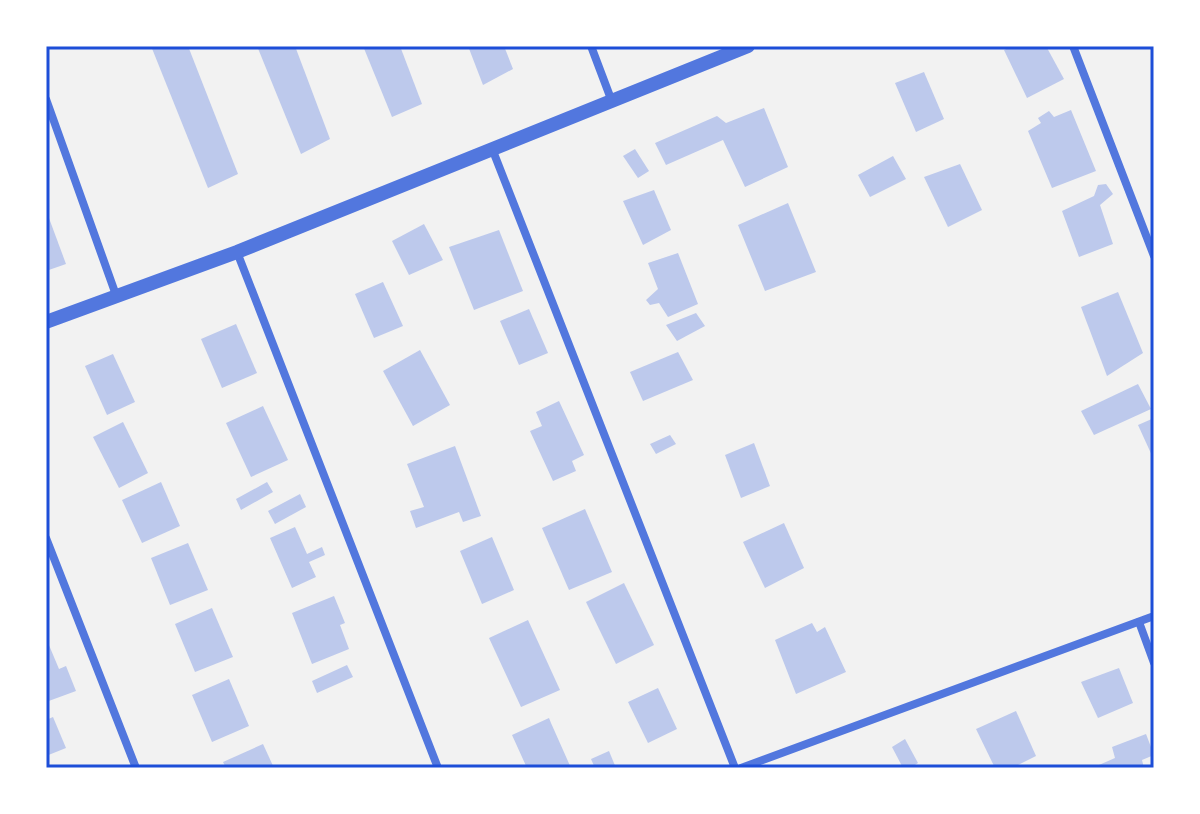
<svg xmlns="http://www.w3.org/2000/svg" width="1200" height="814" font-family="'Sofia Sans Condensed',sans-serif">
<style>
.building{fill:#bdc9ec}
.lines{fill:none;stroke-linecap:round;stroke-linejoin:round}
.minor{stroke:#5277de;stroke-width:8}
.tertiary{stroke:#5277de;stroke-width:14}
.neatline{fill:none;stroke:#1d4ed8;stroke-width:3}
</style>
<rect width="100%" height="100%" fill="#f2f2f2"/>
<!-- building -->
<g class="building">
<polygon points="151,46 188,46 238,174 208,188"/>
<polygon points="257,46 295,46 330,139 301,154"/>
<polygon points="363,46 400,46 422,104 392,117"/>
<polygon points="468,46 504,46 513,69 483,85"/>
<polygon points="1013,46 1046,46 1064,79 1027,98 1004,50"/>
<polygon points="924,72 944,119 916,132 895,83"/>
<polygon points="764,108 788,167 745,187 723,140 666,165 655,143 717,116 726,123"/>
<polygon points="1071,110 1096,171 1052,188 1028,131 1041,123 1038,118 1049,111 1054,117"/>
<polygon points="635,149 649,171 638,178 623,156"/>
<polygon points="893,156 906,179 870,197 858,175"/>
<polygon points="960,164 982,210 948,227 924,177"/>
<polygon points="1106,184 1113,194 1100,205 1113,244 1079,257 1062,211 1094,196 1098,185"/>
<polygon points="654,190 671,230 643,245 623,201"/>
<polygon points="788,203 816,272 765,291 738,225"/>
<polygon points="46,210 66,264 46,271"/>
<polygon points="424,224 443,260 409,275 392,241"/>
<polygon points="499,230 523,291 474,310 449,247"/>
<polygon points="678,253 698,304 668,317 659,303 650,305 646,300 658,289 648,263"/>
<polygon points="383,282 403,326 374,338 355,294"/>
<polygon points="1118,292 1143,353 1107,376 1081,307"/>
<polygon points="529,309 548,353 519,365 500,321"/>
<polygon points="696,313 705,326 677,341 666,325"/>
<polygon points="236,324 257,373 222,388 201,339"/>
<polygon points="420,350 450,405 413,426 383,371"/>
<polygon points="678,352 693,380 643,401 630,372"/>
<polygon points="113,354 135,402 107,415 85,366"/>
<polygon points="1138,384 1151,409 1094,435 1081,411"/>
<polygon points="559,401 584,455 572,461 576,471 553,481 530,431 542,426 536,412"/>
<polygon points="263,406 288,460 251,477 226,423"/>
<polygon points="1154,418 1154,460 1138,425"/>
<polygon points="123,422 148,473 119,488 93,437"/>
<polygon points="670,435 676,444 656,454 650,444"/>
<polygon points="754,443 770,486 741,498 725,455"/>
<polygon points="455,446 481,516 463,522 459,512 416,528 410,511 424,507 407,464"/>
<polygon points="161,482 180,526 142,543 122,500"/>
<polygon points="267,482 273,492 241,510 236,499"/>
<polygon points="300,494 306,507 275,524 268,511"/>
<polygon points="585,509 612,572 569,590 542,528"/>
<polygon points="784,523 804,568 765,588 743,542"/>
<polygon points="295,527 307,554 322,547 325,555 309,562 316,577 292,588 270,538"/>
<polygon points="492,537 514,590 482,604 460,551"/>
<polygon points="188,543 208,590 170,605 151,558"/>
<polygon points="624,583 654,645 616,664 586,602"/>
<polygon points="334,596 345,623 340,625 349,649 312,664 292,613"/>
<polygon points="212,608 233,657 195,672 175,624"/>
<polygon points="528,620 560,690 521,707 489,638"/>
<polygon points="812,623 817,632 825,627 846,672 796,694 775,640"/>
<polygon points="46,638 59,669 66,666 76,691 46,702"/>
<polygon points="347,665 353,677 317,693 312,681"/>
<polygon points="1119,668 1133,703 1098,718 1081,682"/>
<polygon points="229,679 249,726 212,742 192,695"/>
<polygon points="658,688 677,729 648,743 628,702"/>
<polygon points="1016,711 1036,756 1012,768 995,768 976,729"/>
<polygon points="53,717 66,748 46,756 46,720"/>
<polygon points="549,718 551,723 571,768 527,768 512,735"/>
<polygon points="1146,734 1154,755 1142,760 1144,768 1092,768 1115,758 1112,747"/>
<polygon points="905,739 918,763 910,768 903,768 892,747"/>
<polygon points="263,744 274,768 226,768 223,762"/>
<polygon points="609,751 616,768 595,768 591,759"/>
</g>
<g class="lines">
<!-- minor -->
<g class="minor">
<polyline points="591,46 611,99"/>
<polyline points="1073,46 1154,256"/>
<polyline points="46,99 116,295"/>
<polyline points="493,151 735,768"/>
<polyline points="237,252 438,768"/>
<polyline points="46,538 136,768"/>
<polyline points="1139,622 1154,663"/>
<polyline points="741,768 1154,616"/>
</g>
<!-- tertiary -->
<polyline class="tertiary" points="46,322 237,252 748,46"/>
</g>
<!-- border -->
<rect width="1200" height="814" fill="none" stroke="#ffffff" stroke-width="96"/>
<rect x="48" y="48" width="1104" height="718" class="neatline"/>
</svg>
